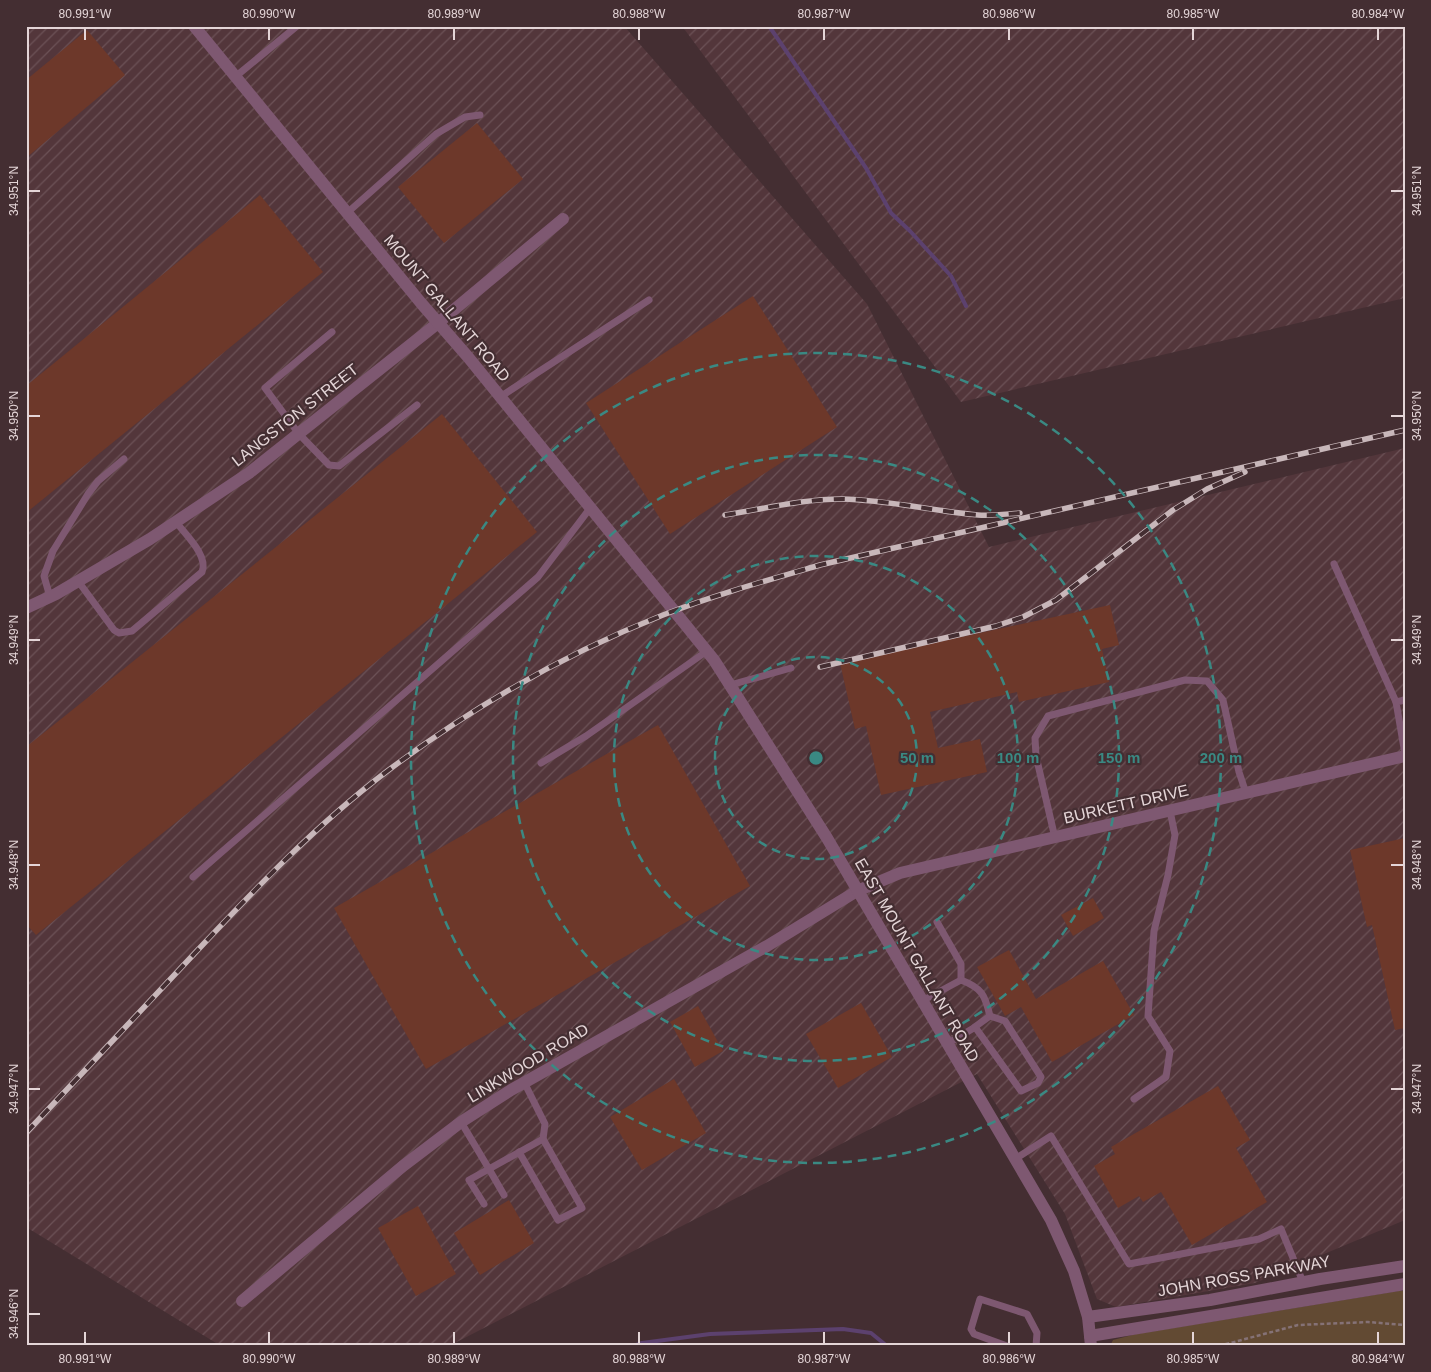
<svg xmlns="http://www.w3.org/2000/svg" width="1431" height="1372" font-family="Arial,sans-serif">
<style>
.industrial{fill:url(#industrial-furrows)}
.park{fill:#624a33}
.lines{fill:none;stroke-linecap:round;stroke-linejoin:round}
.stream{stroke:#5c416e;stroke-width:4}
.building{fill:#6d382a}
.path{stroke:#857276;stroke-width:2.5;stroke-dasharray:4 2.5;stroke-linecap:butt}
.service{stroke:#7e5871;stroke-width:7}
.minor{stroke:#7e5871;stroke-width:12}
.tertiary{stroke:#7e5871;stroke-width:12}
.rail-casing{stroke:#c8b7ba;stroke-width:5.5}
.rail{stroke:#442e32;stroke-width:4;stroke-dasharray:11;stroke-linecap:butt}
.ticks{fill:none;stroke:#e4d5d7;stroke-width:2}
.ring{fill:none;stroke:#3a8983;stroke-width:2.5;stroke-dasharray:9 6}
.labels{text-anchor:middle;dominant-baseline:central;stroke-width:4.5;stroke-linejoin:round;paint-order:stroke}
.street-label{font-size:16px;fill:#e4d5d7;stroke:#442e32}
.centre{fill:#3a8983;stroke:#442e32;stroke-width:2.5}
.ring-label{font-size:15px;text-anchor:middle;font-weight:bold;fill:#3a8983;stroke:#442e32;stroke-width:4.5;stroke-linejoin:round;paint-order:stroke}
.neatline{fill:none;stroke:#e4d5d7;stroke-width:2}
.ticks-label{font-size:12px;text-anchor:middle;fill:#e4d5d7}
</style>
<defs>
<pattern id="industrial-furrows" width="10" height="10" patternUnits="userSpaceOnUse" patternTransform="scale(1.25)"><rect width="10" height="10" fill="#53363b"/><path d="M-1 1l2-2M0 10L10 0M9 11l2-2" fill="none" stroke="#6c5257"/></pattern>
</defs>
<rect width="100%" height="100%" fill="#442e32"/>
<!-- industrial -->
<g class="industrial">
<polygon points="26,26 624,26 867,304 989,547 1405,448 1405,1220 1255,1283 1116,1307 1097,1299 1065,1214 977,1074 449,1346 221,1346 26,1227"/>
<polygon points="682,26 1405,26 1405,298 961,402"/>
</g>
<!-- park -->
<polygon class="park" points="1398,1291 1405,1291 1405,1346 1110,1346 1113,1340 1136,1334"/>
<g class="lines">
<!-- stream -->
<g class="stream">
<polyline points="769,26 866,168 891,213 910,231 951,276 966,306"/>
<polyline points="633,1346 642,1343 710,1334 843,1329 871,1333 887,1346"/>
</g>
</g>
<!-- building -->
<g class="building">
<polygon points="87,30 125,75 26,158 26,80"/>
<polygon points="477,123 523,179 444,243 398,187"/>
<polygon points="260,195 323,272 26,513 26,386"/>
<polygon points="753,296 837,427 670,534 586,403"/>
<polygon points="442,414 537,532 36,935 26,924 26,747"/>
<polygon points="1110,605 1119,645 1102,649 1109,682 1019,702 1017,692 930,712 938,748 980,739 987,772 881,795 866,726 855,729 840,663"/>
<polygon points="658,725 750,886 426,1069 334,908"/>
<polygon points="1405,838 1405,1028 1395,1030 1372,925 1367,927 1350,850"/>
<polygon points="1093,898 1104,918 1073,936 1061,915"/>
<polygon points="1009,950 1036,999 1103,961 1134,1015 1052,1062 1021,1007 1005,1016 977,967"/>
<polygon points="861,1003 892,1057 838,1088 806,1034"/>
<polygon points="698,1006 723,1051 695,1067 670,1022"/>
<polygon points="674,1079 706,1133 642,1170 610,1117"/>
<polygon points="1218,1086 1250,1140 1236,1148 1267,1202 1192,1245 1161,1192 1143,1202 1139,1196 1118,1208 1094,1166 1115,1154 1111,1147"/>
<polygon points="509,1200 534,1243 480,1275 454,1233"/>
<polygon points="418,1206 456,1274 416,1296 378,1228"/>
</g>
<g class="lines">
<!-- path -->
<polyline class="path" points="1219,1346 1298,1325 1368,1322 1405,1325"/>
<!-- service -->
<g class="service">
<polyline points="235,77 297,26"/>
<polyline points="347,213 436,134 465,117 480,115"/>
<polyline points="332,332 265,388 299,434 329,465 339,466 417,405"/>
<polyline points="500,397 649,300"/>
<polyline points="1334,564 1396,702"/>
<path d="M 78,581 L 114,630 L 119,633 L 132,631 L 202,572 C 209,556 185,534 176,522"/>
<polyline points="50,597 44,576 53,551 88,494 98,481 124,459"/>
<polyline points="730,685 791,668"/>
<polyline points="1405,700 1396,702 1405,754"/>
<polyline points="541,763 586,736 707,651"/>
<polyline points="1055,838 1036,756 1035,738 1048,716 1185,680 1207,681 1223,700 1239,772 1246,793"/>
<polyline points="193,877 538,577 591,507"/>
<polyline points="937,922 961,964 961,980"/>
<path d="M 922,1001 L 961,980 C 982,988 985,995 990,1016 L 972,1029 L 947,1044"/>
<polyline points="975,1027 1021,1091 1038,1083 1041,1077 1005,1021 990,1016"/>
<polyline points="1134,1099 1166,1077 1170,1051 1148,1016 1154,931 1168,875 1175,835 1170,811"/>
<polyline points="461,1122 489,1169 543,1139 545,1124 524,1082"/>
<polyline points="519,1152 558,1220 582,1208 543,1139"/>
<polyline points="1015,1159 1051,1136 1129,1264 1259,1239 1281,1229 1303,1282"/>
<polyline points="484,1204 469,1180 489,1169 504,1195"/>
<polyline points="1007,1346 974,1334 971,1329 980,1299 1027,1314 1037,1333 1036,1346"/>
</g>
<!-- minor -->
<g class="minor">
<polyline points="26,608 56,594 150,539 249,473 438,323 563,219"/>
<polyline points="242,1301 403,1166 461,1122 511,1090 767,946 857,891 900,873 1405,756"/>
</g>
<!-- tertiary -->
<g class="tertiary">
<polyline points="194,26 421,303 468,357 714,660 827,838 1051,1220 1074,1271 1088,1317 1091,1346"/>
<polyline points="1088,1317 1210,1300 1320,1279 1405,1266"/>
<polyline points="1090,1336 1405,1284"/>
</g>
<defs>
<g id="rail">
<path d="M 725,515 C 763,509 803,499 842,499 C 888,500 933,511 978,515 C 992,516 1006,514 1020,513"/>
<polyline points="820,667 996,626 1023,617 1056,600 1173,510 1207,489 1245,472"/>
<path d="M 26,1133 C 82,1073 138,1014 194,954 C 254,890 316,825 386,772 C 471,708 564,654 663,615 C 714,595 768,580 820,565 L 1405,430"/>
</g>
</defs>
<!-- rail casing -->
<use href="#rail" class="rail-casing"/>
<!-- rail -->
<use href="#rail" class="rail"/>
</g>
<!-- ticks -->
<path class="ticks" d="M 85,28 L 85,40M 269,28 L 269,40M 454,28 L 454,40M 639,28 L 639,40M 824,28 L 824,40M 1009,28 L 1009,40M 1193,28 L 1193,40M 1378,28 L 1378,40M 28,191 L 40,191M 1391,191 L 1404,191M 28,416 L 40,416M 1391,416 L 1404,416M 28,640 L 40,640M 1391,640 L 1404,640M 28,865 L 40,865M 1391,865 L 1404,865M 28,1089 L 40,1089M 1391,1089 L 1404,1089M 28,1314 L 40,1314M 85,1332 L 85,1344M 269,1332 L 269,1344M 454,1332 L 454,1344M 639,1332 L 639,1344M 824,1332 L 824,1344M 1009,1332 L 1009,1344M 1193,1332 L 1193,1344M 1378,1332 L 1378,1344"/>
<!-- distance rings -->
<g class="ring">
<circle cx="816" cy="758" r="101"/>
<circle cx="816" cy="758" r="202"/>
<circle cx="816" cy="758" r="303"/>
<circle cx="816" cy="758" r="405"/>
</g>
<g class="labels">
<!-- street labels -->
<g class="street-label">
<text transform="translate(447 308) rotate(50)">MOUNT GALLANT ROAD</text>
<text transform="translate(295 415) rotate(-38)">LANGSTON STREET</text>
<text transform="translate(1126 804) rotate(-13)">BURKETT DRIVE</text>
<text transform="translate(917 960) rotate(60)">EAST MOUNT GALLANT ROAD</text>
<text transform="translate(528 1063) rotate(-31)">LINKWOOD ROAD</text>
<text transform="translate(1244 1276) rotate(-10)">JOHN ROSS PARKWAY</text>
</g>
</g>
<circle cx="816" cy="758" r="8" class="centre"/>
<g class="ring-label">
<text x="917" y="763">50 m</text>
<text x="1018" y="763">100 m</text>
<text x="1119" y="763">150 m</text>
<text x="1221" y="763">200 m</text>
</g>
<!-- border -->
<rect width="1431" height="1372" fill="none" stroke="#442e32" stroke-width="55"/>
<rect x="28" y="28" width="1376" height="1316" class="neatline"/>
<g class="ticks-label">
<text x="85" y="18">80.991°W</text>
<text x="269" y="18">80.990°W</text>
<text x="454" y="18">80.989°W</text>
<text x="639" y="18">80.988°W</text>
<text x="824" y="18">80.987°W</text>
<text x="1009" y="18">80.986°W</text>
<text x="1193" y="18">80.985°W</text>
<text x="1378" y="18">80.984°W</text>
<text transform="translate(14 191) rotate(-90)" y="4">34.951°N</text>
<text transform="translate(1417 191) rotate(-90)" y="4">34.951°N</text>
<text transform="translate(14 416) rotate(-90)" y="4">34.950°N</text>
<text transform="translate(1417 416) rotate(-90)" y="4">34.950°N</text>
<text transform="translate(14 640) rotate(-90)" y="4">34.949°N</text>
<text transform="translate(1417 640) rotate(-90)" y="4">34.949°N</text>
<text transform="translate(14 865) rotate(-90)" y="4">34.948°N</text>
<text transform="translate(1417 865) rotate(-90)" y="4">34.948°N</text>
<text transform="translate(14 1089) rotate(-90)" y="4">34.947°N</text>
<text transform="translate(1417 1089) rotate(-90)" y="4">34.947°N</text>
<text transform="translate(14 1314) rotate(-90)" y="4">34.946°N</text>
<text x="85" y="1363">80.991°W</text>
<text x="269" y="1363">80.990°W</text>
<text x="454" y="1363">80.989°W</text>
<text x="639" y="1363">80.988°W</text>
<text x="824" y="1363">80.987°W</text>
<text x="1009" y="1363">80.986°W</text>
<text x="1193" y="1363">80.985°W</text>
<text x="1378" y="1363">80.984°W</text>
</g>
</svg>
